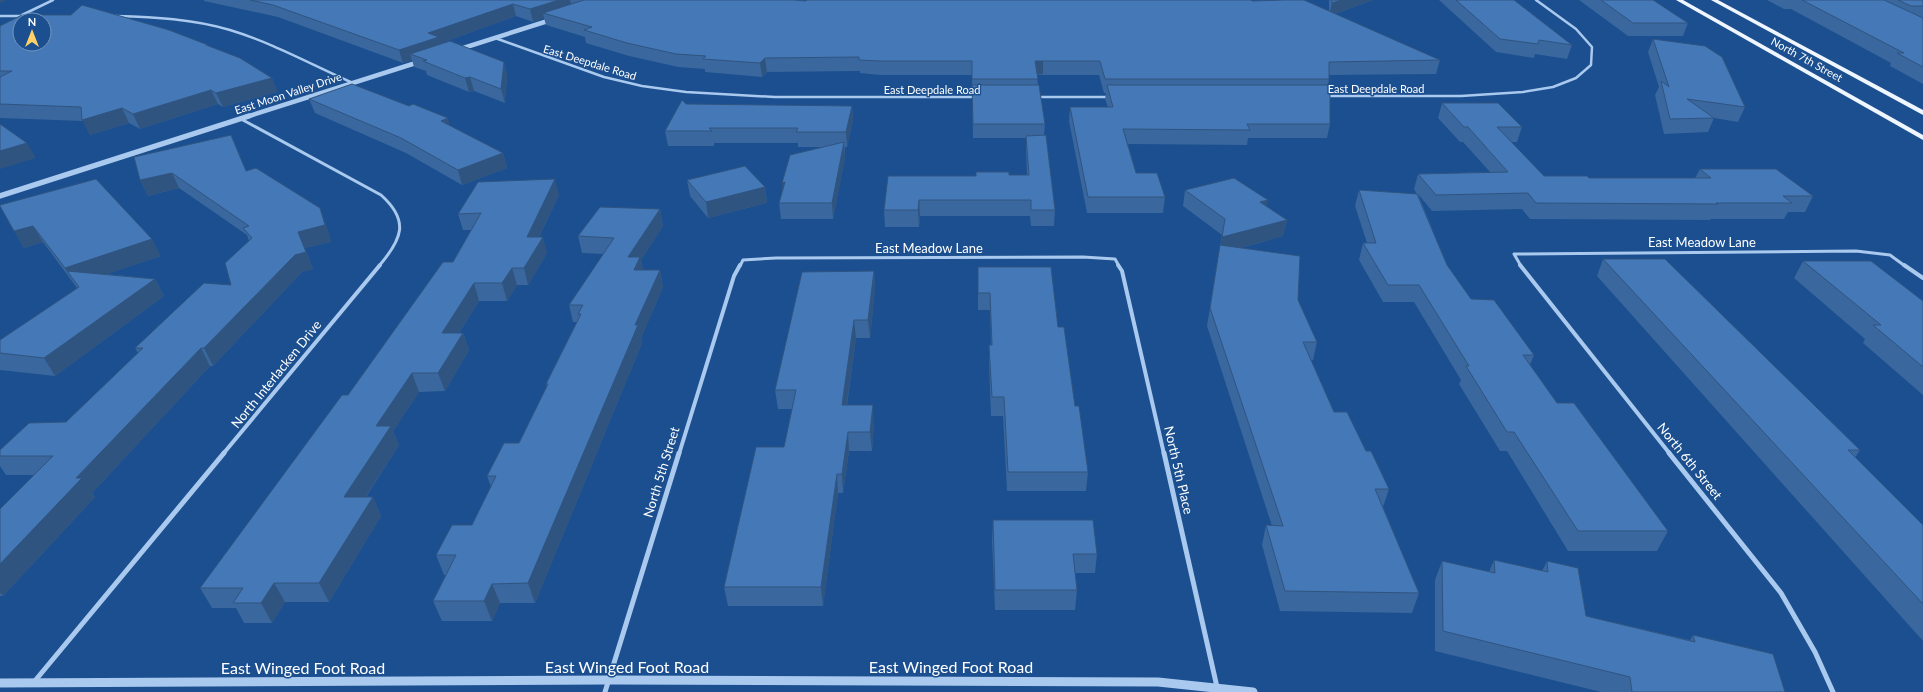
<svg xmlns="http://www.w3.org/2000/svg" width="1923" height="692" font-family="Lato,sans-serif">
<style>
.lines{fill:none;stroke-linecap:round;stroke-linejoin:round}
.minor-far3{stroke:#a9c9ee;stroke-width:2.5}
.minor-far2{stroke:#a9c9ee;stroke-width:3}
.minor-far1{stroke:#a9c9ee;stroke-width:4}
.minor{stroke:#a9c9ee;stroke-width:5}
.tertiary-far2{stroke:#a9c9ee;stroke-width:4.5}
.tertiary-far1{stroke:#a9c9ee;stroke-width:5.5}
.tertiary{stroke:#a9c9ee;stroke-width:9}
.primary{fill:#f0f6ff;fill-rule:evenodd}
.wall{fill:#3a679d}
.shaded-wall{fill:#305480}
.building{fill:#4478b7;stroke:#305480;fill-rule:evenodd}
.labels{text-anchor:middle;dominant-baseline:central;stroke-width:3;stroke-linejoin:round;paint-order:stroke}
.far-street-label{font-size:11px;fill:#fff;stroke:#1b4f8f}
.street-label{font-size:13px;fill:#fff;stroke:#1b4f8f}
.near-street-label{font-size:16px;fill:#fff;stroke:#1b4f8f}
</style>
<rect width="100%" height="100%" fill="#1b4f8f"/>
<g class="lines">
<!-- minor-far3 -->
<g class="minor-far3">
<polyline points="22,15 53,0"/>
<polyline points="0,16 26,16"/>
<path d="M 116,16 C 154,17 193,19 230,30 C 273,43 312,65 353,83"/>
<polyline points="495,38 604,77 642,86 686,92 775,97 978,97"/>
<polyline points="1324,96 1461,96 1523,92 1553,87 1576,78 1591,65 1592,47 1576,29 1536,0"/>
<polyline points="1036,97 1110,97"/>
</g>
<!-- minor-far2 -->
<g class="minor-far2">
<path d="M 241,119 L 381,195 C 410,221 402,239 379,266"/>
<polyline points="740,266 743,260 776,258 1083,257 1115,259 1119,266"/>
<polyline points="1521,266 1514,254 1856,251 1890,255 1905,266"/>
</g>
<!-- minor-far1 -->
<g class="minor-far1">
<polyline points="1118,265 1122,271 1164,454"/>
<polyline points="1520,265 1670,454"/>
<polyline points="1904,265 1923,278"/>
<polyline points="223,454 380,265"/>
<polyline points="679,454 734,276 740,265"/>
</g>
<!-- minor -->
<g class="minor">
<polyline points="1164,453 1217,687"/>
<polyline points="1669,453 1781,593 1815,652 1833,692"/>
<polyline points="34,682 224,453"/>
<polyline points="605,692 679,453"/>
</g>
<!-- tertiary-far2 -->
<g class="tertiary-far2">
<polyline points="457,50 554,19"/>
<polyline points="246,117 422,61"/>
</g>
<!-- tertiary-far1 -->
<polyline class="tertiary-far1" points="0,196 249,116"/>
<!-- tertiary -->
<polyline class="tertiary" points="0,683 609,680 1158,682 1253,692"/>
<!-- primary -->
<g class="primary">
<polygon points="1676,0 1683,0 1923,135 1923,140"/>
<polygon points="1711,0 1718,0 1923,110 1923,115"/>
</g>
</g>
<!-- wall -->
<g class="wall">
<polygon points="204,0 794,0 806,1 1252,1 1329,11 1329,0 1373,0 1335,14 1440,60 1436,74 1329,75 1329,79 1328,85 1330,124 1327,138 1248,138 1247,145 1128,144 1136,173 1165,197 1163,213 1087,213 1069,121 1070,107 1108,107 1105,99 1106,93 1104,93 1099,75 1037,75 1038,85 1045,124 1044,135 1055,210 1054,226 1031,226 1030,216 920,216 919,227 885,227 884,210 1009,175 1027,175 1026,151 1026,138 973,138 972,75 880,75 860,73 860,71 767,72 762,77 705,72 705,69 678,67 629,56 586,43 585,37 546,25 544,18 533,22 516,16 441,43 441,44 504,62 507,76 505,103 474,91 469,92 427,75 426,71 414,67 412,60 403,63 278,17 204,1"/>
<polygon points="1439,0 1514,0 1572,45 1567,59 1535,54 1534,58 1496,52"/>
<polygon points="1579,0 1653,0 1688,23 1683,36 1628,36"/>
<polygon points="1767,0 1923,0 1923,84 1890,66 1891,63 1791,9 1784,9"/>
<polygon points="0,26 209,47 272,78 277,92 223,107 218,104 140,129 129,123 90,135 83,121 0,118"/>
<polygon points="1653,39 1745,107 1738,122 1714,118 1708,132 1664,134 1655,95 1659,87 1648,52"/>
<polygon points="309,99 450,126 503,153 507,168 462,185 406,153 315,113"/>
<polygon points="1442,103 1522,127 1517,142 1511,142 1544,176 1589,178 1695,178 1700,169 1813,196 1805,212 1788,212 1784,219 1711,219 1710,220 1530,219 1522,209 1432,211 1418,194 1447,265 1471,299 1534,355 1530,365 1557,403 1668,531 1657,551 1568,551 1507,451 1500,451 1459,384 1461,380 1414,302 1383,302 1359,260 1363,243 1367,243 1355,206 1359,190 1417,194 1414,189 1418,174 1490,172 1463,142 1460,142 1438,118"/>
<polygon points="686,104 852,106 853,120 847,147 845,147 845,157 833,219 781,219 779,203 783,191 782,183 825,147 798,147 798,143 714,143 714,146 668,146 665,131"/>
<polygon points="134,157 246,171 320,208 326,225 331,242 305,248 313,269 302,272 213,366 210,366 92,493 95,497 3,596 0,596 0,509 34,475 6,475 0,466 0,450 66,422 138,353 135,348 231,285 249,241 247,235 179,188 148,196 140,180"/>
<polygon points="687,180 765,187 767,203 708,218 690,196"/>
<polygon points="1185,190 1267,207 1287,220 1283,236 1241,248 1298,300 1317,342 1313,360 1311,360 1334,412 1366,451 1389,489 1383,507 1419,593 1412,613 1280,611 1262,545 1266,525 1272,526 1207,326 1222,235 1183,206"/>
<polygon points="559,195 539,237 547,253 528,285 517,285 507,301 479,301 459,333 463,333 469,350 445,391 419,392 393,431 399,445 366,497 373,497 381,516 329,602 285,602 272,623 244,623 236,608 212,608 200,588 348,395 453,262 471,230 463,230 458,214"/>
<polygon points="0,206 161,256 106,274 155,279 164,296 55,376 0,370 0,340 77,288 43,242 24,248"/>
<polygon points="660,209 663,226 641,260 643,270 660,270 663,287 641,338 642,343 535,603 500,603 492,621 442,621 433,601 446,575 444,575 436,555 472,525 491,487 487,476 519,443 547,388 546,384 577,322 573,322 569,305 604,254 582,253 578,236"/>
<polygon points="1603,259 1860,450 1855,458 1923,525 1923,641 1597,276"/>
<polygon points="1803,261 1923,301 1923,395 1863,343 1865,339 1794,278"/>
<polygon points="978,267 1058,327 1088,472 1086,491 1007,491 1003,416 991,416 989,363 989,345 991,345 990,310 978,310"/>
<polygon points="874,271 875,288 870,338 856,338 847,405 874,423 872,451 849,451 843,493 838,493 823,606 728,606 724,587 784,447 792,409 778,409 775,390"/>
<polygon points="993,520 1097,554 1095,573 1075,573 1077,590 1075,610 995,610 992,540"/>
<polygon points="1494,560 1542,571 1547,561 1586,616 1690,640 1693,635 1785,692 1601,692 1435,651 1435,580 1442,561 1489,572"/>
</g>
<!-- shaded-wall -->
<g class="shaded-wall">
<polygon points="0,0 7,0 0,3"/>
<polygon points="559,0 570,0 572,9 543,13 544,18 533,22 530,9"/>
<polygon points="1341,0 1373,0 1329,16 1332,3"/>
<polygon points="513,4 516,16 441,43 443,50 410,54 412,60 403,63 399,50 428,33"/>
<polygon points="765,58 767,72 762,77 760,63"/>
<polygon points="1035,61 1043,61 1043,74 1035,75"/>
<polygon points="504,62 507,76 505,103 501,89"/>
<polygon points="470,77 474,91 469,92 465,78"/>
<polygon points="272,78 277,92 223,107 216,93"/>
<polygon points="211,90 218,104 140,129 133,114"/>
<polygon points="852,106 853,120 847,147 846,132"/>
<polygon points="122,108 129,123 90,135 82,120"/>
<polygon points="448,118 452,133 441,121"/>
<polygon points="844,142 845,157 833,219 832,203"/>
<polygon points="27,143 36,158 0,169 0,151"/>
<polygon points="503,153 507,168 462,185 458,170"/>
<polygon points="172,173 179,188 148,196 140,180"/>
<polygon points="555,179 559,195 531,253 527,237"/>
<polygon points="785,182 783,198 782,183"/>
<polygon points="765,187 767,203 708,218 706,202"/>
<polygon points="919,200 920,216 919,227 918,210"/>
<polygon points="1268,200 1265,216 1260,202"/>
<polygon points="320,208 326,225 331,242 305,248 313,269 302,272 213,366 204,348 295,255 298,232"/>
<polygon points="660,209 663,226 641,260 644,274 638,287 628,257"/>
<polygon points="1287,220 1283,236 1219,254 1222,237"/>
<polygon points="33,226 43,242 24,248 14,231"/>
<polygon points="543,237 547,253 528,285 524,268"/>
<polygon points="152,239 161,256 77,284 67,271 75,285 65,268"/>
<polygon points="512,268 517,285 507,301 502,283"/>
<polygon points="660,270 663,287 641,338 642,343 535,603 528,583 635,325"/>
<polygon points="874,271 875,288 870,338 868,320"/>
<polygon points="155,279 164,296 55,376 44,358"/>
<polygon points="474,283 479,301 448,350 442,333"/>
<polygon points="854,320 856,338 844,423 842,405"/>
<polygon points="463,333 469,350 445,391 438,373"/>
<polygon points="201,348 210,366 92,493 95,497 3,596 0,593 0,564 76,478"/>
<polygon points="412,373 419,392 393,431 399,445 353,516 344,497 376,426"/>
<polygon points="873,405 874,423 872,451 870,432"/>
<polygon points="848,432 849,451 843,493 842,474"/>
<polygon points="837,474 838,493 823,606 821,587"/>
<polygon points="373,497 381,516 329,602 319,583"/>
<polygon points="274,583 285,602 272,623 261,603"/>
<polygon points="492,584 500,603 492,621 484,601"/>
</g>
<!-- building -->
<g class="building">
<polygon points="250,0 559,0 530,9 513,4 428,33 439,37 399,50 273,5"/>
<polygon points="584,0 794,0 806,1 807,0 1251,0 1252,1 1283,0 1304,0 1440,60 1329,62 1329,79 1105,79 1100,61 1035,61 1038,79 972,79 972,61 880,61 859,60 859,57 765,58 760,63 703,59 706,56 676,54 627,43 584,30 592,27 543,13"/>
<polygon points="1332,0 1341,0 1332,3"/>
<polygon points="1456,0 1514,0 1572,45 1539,40 1538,44 1500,39"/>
<polygon points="1601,0 1653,0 1688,23 1633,23"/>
<polygon points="1802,0 1884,0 1923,18 1923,67 1897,53 1904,53"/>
<polygon points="1898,0 1923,0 1923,6 1911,6"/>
<path d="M 82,5 L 169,30 L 208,45 L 206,45 L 240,58 L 272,78 L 216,93 L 211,90 L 133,114 L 122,108 L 82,120 L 81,107 L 0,104 L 0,77 L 12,71 L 0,71 L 0,26 L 22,15 L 71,15 ZM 20,20 L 44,20 L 44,44 L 20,44 Z"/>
<polygon points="1653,39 1705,46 1722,57 1745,107 1687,99 1714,118 1670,119 1661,81 1669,87"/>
<polygon points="450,41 504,62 501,89 470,77 465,78 423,61 427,60 410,54"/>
<polygon points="352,84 409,106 413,104 448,118 441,121 503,153 458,170 401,138 309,99"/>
<polygon points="972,85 1039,85 1045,124 973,124"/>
<polygon points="1107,85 1330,85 1330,124 1247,124 1250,130 1123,129 1136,173 1157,173 1165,197 1088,197 1070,107 1113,107"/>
<polygon points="682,100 686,104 852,106 846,132 796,132 798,128 709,128 712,131 665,131"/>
<polygon points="1442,103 1498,103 1522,127 1497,127 1544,176 1587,176 1589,178 1711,178 1700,169 1776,169 1813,196 1783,196 1792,203 1716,203 1718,204 1536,203 1528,193 1436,195 1418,174 1508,172 1468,127 1464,127"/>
<polygon points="0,124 27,143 0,151"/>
<polygon points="231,135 246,171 256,168 320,208 325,225 298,232 306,252 295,255 204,348 201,348 76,478 82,478 0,564 0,509 53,456 0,456 0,450 29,423 66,422 143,348 135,348 204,283 231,285 225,263 252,238 243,228 249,226 172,173 140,180 134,157"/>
<polygon points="1046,135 1055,210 1031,210 1031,200 919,200 918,210 884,210 888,176 976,176 976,172 1009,172 1009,175 1029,175 1026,136"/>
<polygon points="844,142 832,203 779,203 785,182 782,183 790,155"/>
<polygon points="745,166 765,187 706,202 687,180"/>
<polygon points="1234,178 1268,200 1260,202 1287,220 1222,237 1225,219 1185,190"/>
<polygon points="96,179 152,239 65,268 33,226 14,231 0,206 0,205"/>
<polygon points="555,179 527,237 543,237 524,268 512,268 502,283 474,283 442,333 463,333 438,373 412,373 376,426 391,426 344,497 373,497 319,583 274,583 261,603 233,603 243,588 200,588 342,395 348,395 443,262 453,262 481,213 458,214 478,182"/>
<polygon points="1359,190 1417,194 1447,265 1471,299 1494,300 1534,355 1523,355 1557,403 1574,403 1668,531 1578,531 1514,432 1507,432 1466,366 1469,366 1419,285 1388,285 1363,243 1376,243"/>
<polygon points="600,207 660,209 628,257 640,257 634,270 660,270 635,325 638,325 528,583 492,584 484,601 433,601 456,555 436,555 452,525 472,525 496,476 487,476 504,443 519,443 548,384 546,384 581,314 578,314 583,305 569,305 614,238 578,236"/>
<polygon points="1220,245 1300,256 1298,300 1317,342 1303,342 1334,412 1347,412 1366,451 1371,451 1389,489 1375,489 1419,593 1285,591 1266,525 1283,526 1210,308"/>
<polygon points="1603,259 1665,259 1860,450 1848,450 1923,525 1923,604"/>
<polygon points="1803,261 1871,261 1923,301 1923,367 1873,325 1881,325"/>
<polygon points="978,267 1051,267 1058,327 1064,327 1075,406 1079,406 1088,472 1008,472 1004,397 992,397 989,345 992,345 990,293 978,293"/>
<polygon points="67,271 155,279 44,358 0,353 0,340 79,287"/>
<polygon points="874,271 868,320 854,320 842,405 873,405 870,432 848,432 842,474 837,474 821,587 724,587 756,447 784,447 796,390 775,390 802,272"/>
<polygon points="993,520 1093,520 1097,554 1073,554 1077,590 995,590"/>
<polygon points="1494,560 1548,572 1547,561 1578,568 1586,616 1695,642 1693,635 1773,654 1785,692 1632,692 1630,677 1443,631 1442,561 1495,573"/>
</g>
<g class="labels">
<!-- far-street labels -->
<g class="far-street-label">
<text transform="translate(1807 59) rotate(29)">North 7th Street</text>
<text transform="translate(590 62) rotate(17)">East Deepdale Road</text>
<text x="1376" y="88">East Deepdale Road</text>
<text x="932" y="89">East Deepdale Road</text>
<text transform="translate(288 93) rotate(-18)">East Moon Valley Drive</text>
</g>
<!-- street labels -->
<g class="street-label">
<text x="1702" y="242">East Meadow Lane</text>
<text x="929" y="248">East Meadow Lane</text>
<text transform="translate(276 374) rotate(-51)">North Interlacken Drive</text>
<text transform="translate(1690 461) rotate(51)">North 6th Street</text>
<text transform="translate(1179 470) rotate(77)">North 5th Place</text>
<text transform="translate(661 472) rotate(-73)">North 5th Street</text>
</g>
<!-- near-street labels -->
<g class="near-street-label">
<text x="627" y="666">East Winged Foot Road</text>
<text x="951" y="666">East Winged Foot Road</text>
<text x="303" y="667">East Winged Foot Road</text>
</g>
</g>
<!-- north arrow -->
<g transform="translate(32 32)"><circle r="19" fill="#1b4f8f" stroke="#7695bc"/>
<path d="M0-3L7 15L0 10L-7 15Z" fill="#ffd166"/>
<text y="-6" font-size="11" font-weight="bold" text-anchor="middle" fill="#ffffff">N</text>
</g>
</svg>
